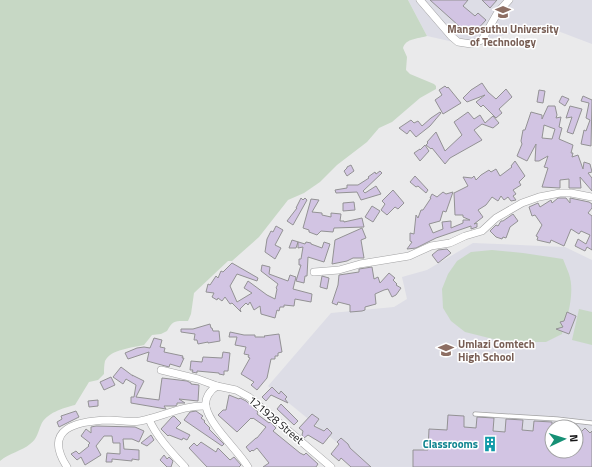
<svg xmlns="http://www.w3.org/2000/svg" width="592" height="467" font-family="'Titillium Web',sans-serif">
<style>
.built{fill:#dddde6;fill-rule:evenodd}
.green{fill:#c7d8c5}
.building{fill:#d2c4e3;stroke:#939294;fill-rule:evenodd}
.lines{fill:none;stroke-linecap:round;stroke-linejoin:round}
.lane-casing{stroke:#a3a3a4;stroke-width:5}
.street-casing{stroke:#a3a3a4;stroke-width:8}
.lane{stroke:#fff;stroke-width:3.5}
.street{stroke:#fff;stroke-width:7}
.labels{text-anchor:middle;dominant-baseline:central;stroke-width:3;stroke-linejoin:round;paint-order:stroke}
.education-label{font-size:11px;font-weight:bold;fill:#785e54;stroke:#fff}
.street-label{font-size:11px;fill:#171718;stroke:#fff}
.culture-label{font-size:11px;font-weight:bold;fill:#0d838f;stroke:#fff;text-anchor:end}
</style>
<rect width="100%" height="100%" fill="#eaeaeb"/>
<!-- built -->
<g class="built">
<polygon points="408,0 592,0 592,44 542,25 467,45 427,36"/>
<path d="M 473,243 L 565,247 L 592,260 L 592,467 L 367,467 L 268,386 L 331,313 L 394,307 L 407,299 L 402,277 L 427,270 ZM 552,427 L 576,427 L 576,451 L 552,451 Z"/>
</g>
<!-- green -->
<g class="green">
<path d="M 0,0 L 408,0 L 427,36 C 418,39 406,38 403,48 L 407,57 L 406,70 L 410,74 L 434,84 L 436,86 L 436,89 L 420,98 L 392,122 L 379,128 L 367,142 L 337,165 L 320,182 L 304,193 L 288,200 L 259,237 L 232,261 L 228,261 L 194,293 L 191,314 L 188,321 C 175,321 173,320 167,331 L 161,334 L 152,335 L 144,345 C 132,348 111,349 105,361 C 104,365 104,370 104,374 L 98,380 L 89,382 L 75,405 C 63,408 46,413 41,425 C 38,432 37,439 30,444 C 22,451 9,453 0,461 Z"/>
<path d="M 492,250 L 523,253 L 563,259 C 565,264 567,269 569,274 C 575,292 568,316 562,334 L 546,342 L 514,342 L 493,339 L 465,332 L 451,321 L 443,308 L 442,289 L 448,274 L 457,261 L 471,252 Z"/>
<polygon points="579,309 592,312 592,345 572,340"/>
</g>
<!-- building -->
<g class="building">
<polygon points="430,0 468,0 463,6 475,16 478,13 486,20 476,31 470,33 463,33 457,28 459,26"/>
<polygon points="482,0 497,0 490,8"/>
<polygon points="482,83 488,92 496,99 506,89 512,97 499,109 502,113 496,118 483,105 481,107 476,102 485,95 467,102 463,98 471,90"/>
<polygon points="445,86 447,88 448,87 461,103 443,114 435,100 442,95 439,90"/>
<polygon points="539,90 545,91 543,103 537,102"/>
<polygon points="562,96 569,99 565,106 559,102"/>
<polygon points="583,96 592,100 591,146 581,144 584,130 586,131 590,120 586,118 589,103 581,101"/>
<path d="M 548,106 L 555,106 L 557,115 L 556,118 L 561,117 L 559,127 L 562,128 L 559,139 L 573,145 L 571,153 L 573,153 L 572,157 L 578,155 L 583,169 L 584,162 L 590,164 L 592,172 L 588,173 L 592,178 L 592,191 L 580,177 L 581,188 L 569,188 L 569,179 L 560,180 L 560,188 L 542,187 L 548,168 L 544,167 L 545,165 L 548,156 L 539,161 L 535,161 L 536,144 L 527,161 L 517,156 L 522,144 L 521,141 L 523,130 L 525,130 L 531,112 L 542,115 L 542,119 ZM 544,125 L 555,129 L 552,139 L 542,138 Z"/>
<polygon points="570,106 582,109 573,134 567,132 572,117 566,118"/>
<polygon points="440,112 441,113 430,126 416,137 410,130 407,134 399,128 411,120 414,123 418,121 422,126 431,118"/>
<polygon points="468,112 474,119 480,115 485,123 493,116 499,123 493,128 482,124 474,130 482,140 450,158 445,164 432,148 431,149 426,145 428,143 427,142 436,132 445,151 462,135 454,122"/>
<polygon points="425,145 429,151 420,161 414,153 420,149 420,150"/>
<polygon points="515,161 525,176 519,182 521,185 513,190 516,194 513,196 516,200 511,201 508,197 504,200 501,196 498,201 492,197 486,205 478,210 483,217 474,224 477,223 477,227 471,229 471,226 436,238 416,248 407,249 412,242 410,241 410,233 414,234 416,215 418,218 421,210 423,210 431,198 430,198 432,194 437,197 443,192 446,194 453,192 446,212 443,211 440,221 429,224 433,233 443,229 442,222 451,221 451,228 463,223 463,220 470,220 463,217 463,215 455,215 454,193 468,186 463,177 472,178 474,176 476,180 481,175 489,170 491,172 496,169 500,176 512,167 511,166"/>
<polygon points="351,165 354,171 347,176 344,171 347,168 347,167"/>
<polygon points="380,171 382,173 363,191 365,193 376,186 381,194 361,200 357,192 336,193 335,190 347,188 347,185 358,185 369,178 368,177 375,172 376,174"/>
<polygon points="415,176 428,190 426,193 418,186 416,187 410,182"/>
<polygon points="393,190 404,203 398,209 395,207 387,215 381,210 385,204 382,201"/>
<polygon points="301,198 303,200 305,198 307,200 293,225 287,221 297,208 296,208"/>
<polygon points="558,198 566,198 570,203 570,198 589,202 592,204 592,208 588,213 592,216 592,250 587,247 585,251 575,246 578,239 586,244 590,235 581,231 579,234 571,229 564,246 551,240 550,243 537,240 538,237 536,236 542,225 535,215 532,216 529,207 538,203 540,207 551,200 552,203"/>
<polygon points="311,199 319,200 312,212 322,213 322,215 331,217 331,213 341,214 340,221 344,221 344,222 362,218 364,227 334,228 333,232 321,231 317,235 309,232 309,230 303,228"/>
<polygon points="354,202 355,210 343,211 343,203"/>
<polygon points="372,206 380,211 373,222 365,217"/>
<polygon points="513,214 518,221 510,227 506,238 503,237 502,239 496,237 490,231 496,225 498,226 501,221 503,221"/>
<polygon points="276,226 283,230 275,245 281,248 275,259 265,252 267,239 271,231 273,232"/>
<polygon points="362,228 366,238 361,240 364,258 353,258 347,261 332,264 335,240"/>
<polygon points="292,240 305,244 306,242 311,243 311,244 322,248 324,242 330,244 324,262 308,257 307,276 305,276 304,283 296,281 301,265 299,265 299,259 301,259 303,247 298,248 298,242 296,248 289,248"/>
<polygon points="447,249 451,253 438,263 432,255 438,250"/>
<polygon points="232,263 258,278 257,281 237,274 230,286 237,302 252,293 244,288 248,281 267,295 275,299 277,289 276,288 278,284 261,271 262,265 270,267 269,274 288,281 290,275 296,277 293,289 312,294 311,302 295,299 294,306 284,305 284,307 280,307 279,311 277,310 275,318 261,314 260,306 254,310 250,302 248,305 246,303 240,309 241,312 232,303 230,304 225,297 222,301 218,298 217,300 212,297 214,293 206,292 208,284 210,285 216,276 218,278 221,271 223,272"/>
<polygon points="372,267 374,279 378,277 380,283 389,273 395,278 393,280 397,284 396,285 401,288 396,295 392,297 388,289 384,290 375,294 376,304 365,307 365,310 362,311 350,312 350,305 338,302 337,305 332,303 338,285 339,275 359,272 359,269"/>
<polygon points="322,276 329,278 327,289 320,287"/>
<polygon points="567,312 576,316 569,334 556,329 563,327 560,322 564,321"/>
<polygon points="210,324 211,328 212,328 213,331 219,331 220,341 208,343 208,342 198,344 197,340 194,340 195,334 181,332 181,329 193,329"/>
<polygon points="230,332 244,335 255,335 255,337 265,337 264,336 279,334 282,352 278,353 278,356 275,356 275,359 271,359 267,378 257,390 251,385 254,382 241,374 250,358 248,357 249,355 244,354 246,347 235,345 237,337 229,337"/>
<polygon points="154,338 162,340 160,347 165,348 164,352 183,356 182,358 184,358 180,367 170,364 169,367 147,361 149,352 128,359 125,353 137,348 144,347 150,348"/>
<polygon points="223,352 230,353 228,371 224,371 224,375 219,374 219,373 197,371 197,373 192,372 193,370 190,370 191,361 202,362 203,357 222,358"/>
<polygon points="121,367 133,376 132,375 144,381 136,397 159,400 162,378 187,381 191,383 191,384 199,385 198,401 179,399 185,403 177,403 177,405 175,406 164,406 166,409 131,403 131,397 134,397 136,385 126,379 123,384 113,377"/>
<polygon points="111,377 115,385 104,390 100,382"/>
<polygon points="272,387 279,394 281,391 287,397 285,399 288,403 271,395 266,401 262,397"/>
<polygon points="229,395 239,399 240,398 246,401 258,412 257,414 269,423 270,422 276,428 273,431 300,453 304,455 306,453 318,464 316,467 263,467 269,463 257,448 253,451 252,450 250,452 246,447 256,438 257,438 266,427 253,418 252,419 251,418 237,432 218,415 223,410 226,410"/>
<polygon points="98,400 98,406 89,407 88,401"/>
<polygon points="281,404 298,421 294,425 277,409"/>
<polygon points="76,411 79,417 59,427 57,422 62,419 61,416"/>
<polygon points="196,411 203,416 201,418 205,421 204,422 210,428 209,429 224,444 222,446 184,420 190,412"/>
<polygon points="312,414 319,419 314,426 324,431 327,428 332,433 323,444 308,435 304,438 302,435 303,431 299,428"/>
<polygon points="448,415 464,416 464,427 476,428 477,417 494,418 493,431 505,432 506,419 523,420 522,430 533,431 534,421 552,422 552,451 576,451 576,437 585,428 590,433 592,431 592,467 413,467 413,450 428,450 429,429 447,430"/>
<polygon points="174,416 181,423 176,428 190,435 187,440 183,438 182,440 169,435 168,436 161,429 172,417"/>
<polygon points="96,426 135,427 144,431 139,442 132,439 123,439 124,449 139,450 139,460 132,459 132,461 112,459 112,462 106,462 107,453 120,454 120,443 113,443 112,436 104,436 96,446 101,455 85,465 81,457 77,460 71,454 76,451 79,454 89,446 88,445 90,443 81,436 86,429 91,433 91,427"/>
<polygon points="151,435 154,440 147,446 141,443"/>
<polygon points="341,438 348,444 350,448 371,467 351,467 341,458 339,461 331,454 339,444 337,442"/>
<polygon points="201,442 216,452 218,448 230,460 234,457 241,465 239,467 207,467 189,448 194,443 197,446"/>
<polygon points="164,455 167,459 169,457 173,461 171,467 167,467 160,460"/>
</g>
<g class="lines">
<defs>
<polyline id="lane" points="475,414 557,419 592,423"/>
<g id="street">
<polyline points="420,0 451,36 458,42 471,44 482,40 498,12 509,0"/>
<polyline points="314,272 339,270 360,264 409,256 431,246 450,243 465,236 482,231 496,218 522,203 539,197 560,193 571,193 592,197"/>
<polyline points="161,370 198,379 217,386"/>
<path d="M 149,419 C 155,435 173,454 185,467"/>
<path d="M 67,467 C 42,428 77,421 109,420 C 119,420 130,423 140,421 C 162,417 183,405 206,406"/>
<path d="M 248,467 C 237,449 211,427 206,407 C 204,399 210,390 217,386 L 236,390 L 249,397 L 331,467"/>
</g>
</defs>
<!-- lane casing -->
<use href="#lane" class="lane-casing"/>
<!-- street casing -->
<use href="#street" class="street-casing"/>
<!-- lane -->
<use href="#lane" class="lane"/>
<!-- street -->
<use href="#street" class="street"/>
</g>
<!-- icons -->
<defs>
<symbol id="university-bare" viewBox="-9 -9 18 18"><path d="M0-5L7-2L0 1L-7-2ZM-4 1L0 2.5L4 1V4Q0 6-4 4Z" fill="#8d6e63" stroke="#fff" stroke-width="2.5" paint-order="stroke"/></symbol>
<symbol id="school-bare" viewBox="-9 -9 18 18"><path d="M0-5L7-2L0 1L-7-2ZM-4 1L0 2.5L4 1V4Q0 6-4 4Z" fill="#8d6e63" stroke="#fff" stroke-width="2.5" paint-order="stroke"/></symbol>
<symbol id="building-bare" viewBox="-9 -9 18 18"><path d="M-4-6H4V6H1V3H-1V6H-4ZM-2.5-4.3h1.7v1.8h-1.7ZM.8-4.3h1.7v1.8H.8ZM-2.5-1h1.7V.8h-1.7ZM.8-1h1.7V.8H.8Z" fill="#0f9aa8" stroke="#fff" stroke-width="2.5" paint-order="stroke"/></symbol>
</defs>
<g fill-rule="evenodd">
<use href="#university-bare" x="492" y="1" width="22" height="22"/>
<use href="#school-bare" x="435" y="339" width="22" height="22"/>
<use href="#building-bare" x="479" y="433" width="22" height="22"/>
</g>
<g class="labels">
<!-- education labels -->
<g class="education-label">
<text x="503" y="29">Mangosuthu University<tspan x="503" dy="13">of Technology</tspan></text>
<text x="458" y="344" text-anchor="start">Umlazi Comtech<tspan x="458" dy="13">High School</tspan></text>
</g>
<!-- street labels -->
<g class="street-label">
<text transform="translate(276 420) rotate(40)">121928 Street</text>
</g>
<!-- culture labels -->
<g class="culture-label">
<text x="478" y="444">Classrooms</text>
</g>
</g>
<!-- north arrow -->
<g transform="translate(564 439) rotate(86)"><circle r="19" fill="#ffffff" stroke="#a2a2a3"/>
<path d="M0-3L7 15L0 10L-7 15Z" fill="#169075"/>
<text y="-6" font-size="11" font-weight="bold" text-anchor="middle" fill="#171718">N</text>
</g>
</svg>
